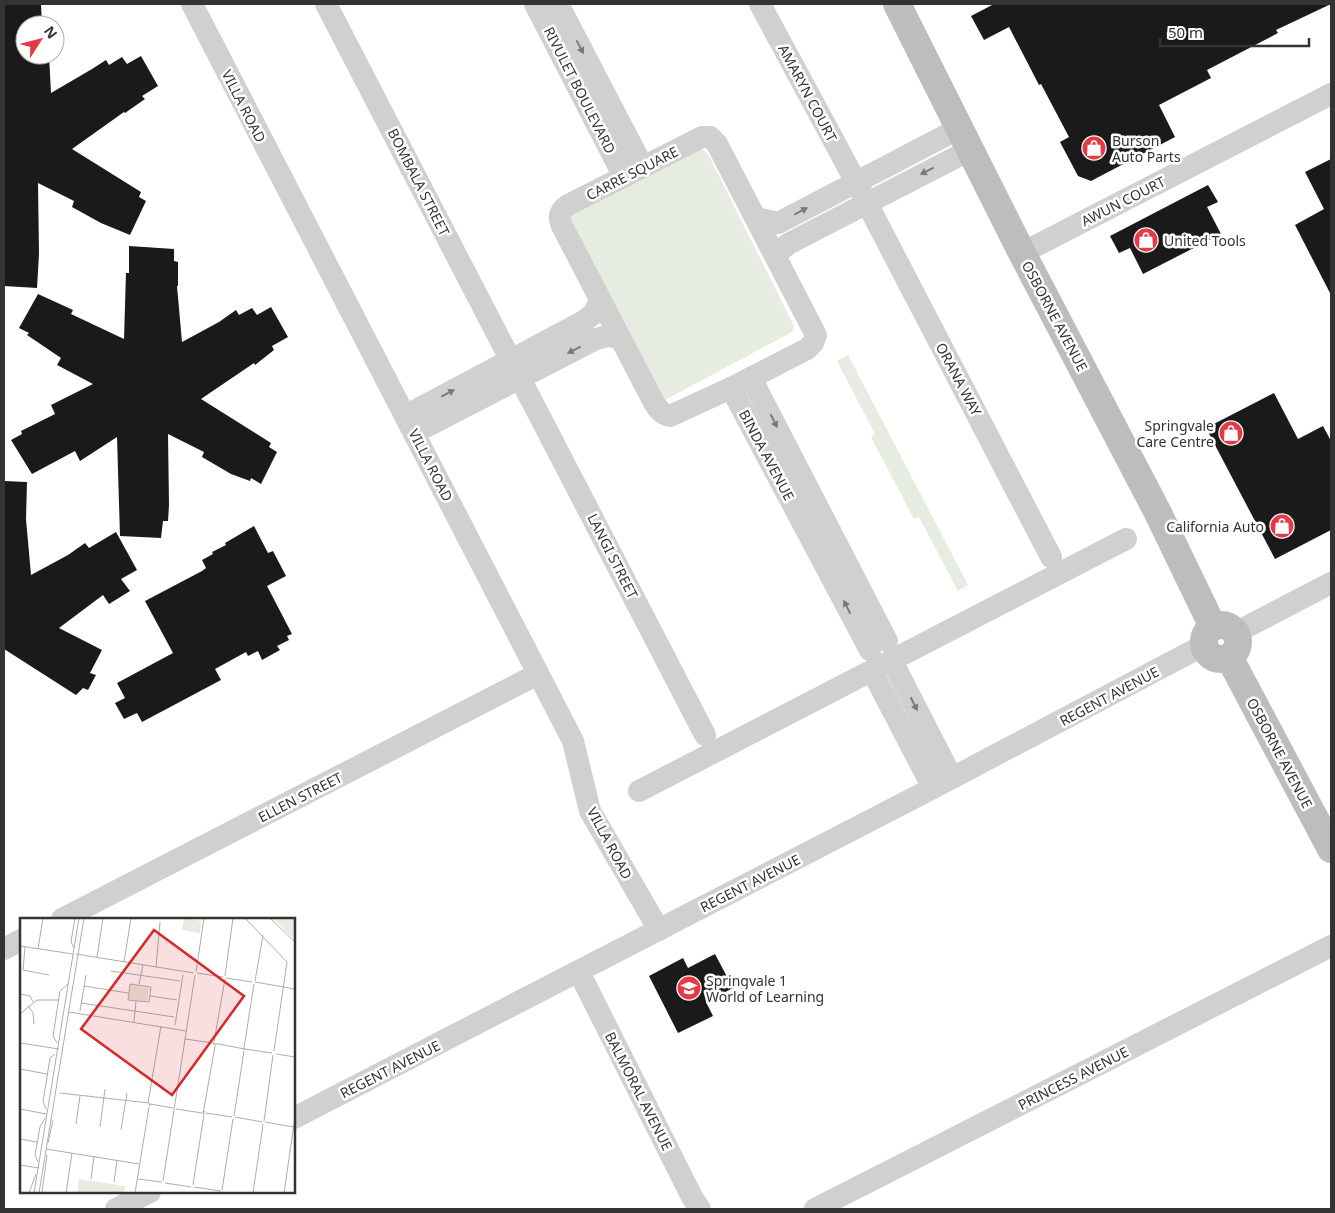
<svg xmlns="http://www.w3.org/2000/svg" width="1335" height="1213" font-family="'Noto Sans',sans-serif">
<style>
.green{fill:#e6ecdf}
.building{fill:#1a1a1a}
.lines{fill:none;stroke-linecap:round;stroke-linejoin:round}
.minor{stroke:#d0d0d0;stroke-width:22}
.secondary{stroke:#bdbdbd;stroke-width:28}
.oneway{fill:#7a7a7a}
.labels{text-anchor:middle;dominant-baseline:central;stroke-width:5;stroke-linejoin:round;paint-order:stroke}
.street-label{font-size:14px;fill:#333;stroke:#fff}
.poi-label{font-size:14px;fill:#333;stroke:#fff;text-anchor:start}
.inset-road{fill:none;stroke:#adadad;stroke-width:1}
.view{fill:#d62828;fill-opacity:0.15;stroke:#d62828;stroke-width:2.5}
.inset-edge{fill:none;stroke:#333;stroke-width:2.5}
</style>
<rect width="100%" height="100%" fill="#fff"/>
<!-- green -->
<g class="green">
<polygon points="697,145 708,154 794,326 792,332 665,400 566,219"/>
<polygon points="848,355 968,585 958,591 919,517 914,519 871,437 875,434 837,361"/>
</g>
<!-- building -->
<g class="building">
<polygon points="5,4 41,4 42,25 25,25 25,55 49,55 51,93 92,69 106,60 109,65 122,57 127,64 141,56 158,86 142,96 145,99 125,113 124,112 72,149 141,192 139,197 146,201 130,235 101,223 72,207 74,201 38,183 39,254 37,288 4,286"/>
<polygon points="994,4 1331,4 1276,30 1278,33 1207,70 1211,78 1159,105 1175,137 1091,181 1078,176 1060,142 1069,137 1041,84 1039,85 1009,27 984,40 971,16"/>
<polygon points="1331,159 1331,295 1295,225 1324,209 1305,172"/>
<polygon points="1208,185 1218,202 1207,207 1221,234 1143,274 1130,248 1119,253 1110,236"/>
<polygon points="129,246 174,249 174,261 178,262 178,286 177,286 182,342 219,322 236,310 239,315 252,308 257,315 271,307 288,337 272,346 274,350 255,365 254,363 201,399 271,443 269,447 277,452 261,484 251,478 250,481 231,474 202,457 204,452 168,434 169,505 168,521 163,521 161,538 120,536 117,437 80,461 75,451 32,474 11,440 22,434 21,431 55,414 51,405 93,384 57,365 61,358 27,335 29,333 19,328 38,294 73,310 71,314 124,339 126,273 129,273"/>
<polygon points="1274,393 1298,439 1323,426 1331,441 1331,530 1275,559 1206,428"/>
<polygon points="4,481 27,482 26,519 31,575 68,555 85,543 89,548 116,532 137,570 121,579 130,591 109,604 103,595 59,628 102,650 90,673 96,675 88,690 83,688 76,695 4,649"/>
<polygon points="254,526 268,553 273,551 286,576 267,586 292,634 287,636 289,640 277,646 280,650 262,660 258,651 248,656 246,652 215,669 221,680 142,722 137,713 124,719 115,703 125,698 117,683 173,653 145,601 202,571 206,568 202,560 213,554 212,552 226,545 225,543"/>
<polygon points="715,954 733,988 706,1002 713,1016 678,1033 649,976 683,958 688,968"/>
</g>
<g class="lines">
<!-- minor -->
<g class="minor">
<polyline points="192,4 573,741 590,811 659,930"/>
<polyline points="326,4 705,735"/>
<polyline points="535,4 624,177"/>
<polyline points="558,4 643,167"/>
<polyline points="760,4 856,182 1051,557"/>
<path d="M 702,137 L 710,137 L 717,144 L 816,335 L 813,343 L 807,349 L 731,388 L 670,416 C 659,414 655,404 650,395 L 562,226 C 558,217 559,211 568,205 Z"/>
<polyline points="757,218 778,223 960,128"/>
<polyline points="1022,253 1331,94"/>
<polyline points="776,255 788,244 970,150"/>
<polyline points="751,378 887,641"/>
<polyline points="731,388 870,650"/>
<polyline points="405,416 584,321 593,314 600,301"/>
<polyline points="414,433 596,339 608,336 619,338"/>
<polyline points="1235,633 1331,583"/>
<polyline points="892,661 952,778"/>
<polyline points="872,671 933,788"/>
<polyline points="639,791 1126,539"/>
<polyline points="62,919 538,674"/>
<polyline points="4,949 21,940"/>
<polyline points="579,972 692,1197 700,1209"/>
<polyline points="294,1118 933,788 1204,645"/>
<polyline points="116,1209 150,1192"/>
<polyline points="815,1209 1331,946"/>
</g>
<!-- secondary -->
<g class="secondary">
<polyline points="897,4 1022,253 1157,511 1213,627"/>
<circle cx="1221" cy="642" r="17"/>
<polyline points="1229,657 1331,849"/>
</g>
</g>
<!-- one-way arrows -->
<defs><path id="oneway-solid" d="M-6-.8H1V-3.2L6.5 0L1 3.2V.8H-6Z" transform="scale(1.25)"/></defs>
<g class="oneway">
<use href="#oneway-solid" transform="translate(580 47) rotate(62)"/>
<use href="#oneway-solid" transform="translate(927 171) rotate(153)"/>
<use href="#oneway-solid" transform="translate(801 211) rotate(-28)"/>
<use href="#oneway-solid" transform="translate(574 350) rotate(153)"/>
<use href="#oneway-solid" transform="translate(448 393) rotate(-28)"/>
<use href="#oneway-solid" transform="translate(774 421) rotate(63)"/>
<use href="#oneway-solid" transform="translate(847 607) rotate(-117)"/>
<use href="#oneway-solid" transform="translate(914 704) rotate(63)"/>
</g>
<!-- icons -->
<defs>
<symbol id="shop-disc" viewBox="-11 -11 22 22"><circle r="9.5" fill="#e63946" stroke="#fff"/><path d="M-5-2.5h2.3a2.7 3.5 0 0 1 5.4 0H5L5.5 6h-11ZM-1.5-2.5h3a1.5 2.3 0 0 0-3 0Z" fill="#fff"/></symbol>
<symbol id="school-disc" viewBox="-11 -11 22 22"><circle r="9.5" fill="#e63946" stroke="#fff"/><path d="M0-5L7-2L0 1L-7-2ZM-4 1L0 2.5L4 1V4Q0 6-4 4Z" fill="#fff"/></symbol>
</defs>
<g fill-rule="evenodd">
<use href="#shop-disc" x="1080" y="134" width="28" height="28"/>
<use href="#shop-disc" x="1132" y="226" width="28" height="28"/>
<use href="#shop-disc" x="1217" y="419" width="28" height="28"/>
<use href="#shop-disc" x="1268" y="512" width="28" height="28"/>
<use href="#school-disc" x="675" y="974" width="28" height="28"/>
</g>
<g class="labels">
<!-- street labels -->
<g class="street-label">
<text transform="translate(580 90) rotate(63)">RIVULET BOULEVARD</text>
<text transform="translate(808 93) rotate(62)">AMARYN COURT</text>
<text transform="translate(244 106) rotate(63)">VILLA ROAD</text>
<text transform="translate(632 173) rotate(-27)">CARRE SQUARE</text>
<text transform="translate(419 182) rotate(63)">BOMBALA STREET</text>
<text transform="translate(1123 201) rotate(-27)">AWUN COURT</text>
<text transform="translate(1055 316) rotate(62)">OSBORNE AVENUE</text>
<text transform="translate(959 379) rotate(62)">ORANA WAY</text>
<text transform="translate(767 455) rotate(62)">BINDA AVENUE</text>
<text transform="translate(431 465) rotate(63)">VILLA ROAD</text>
<text transform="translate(613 556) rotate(63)">LANGI STREET</text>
<text transform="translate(1109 696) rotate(-28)">REGENT AVENUE</text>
<text transform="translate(1280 753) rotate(62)">OSBORNE AVENUE</text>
<text transform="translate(300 797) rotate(-27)">ELLEN STREET</text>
<text transform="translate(610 843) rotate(62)">VILLA ROAD</text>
<text transform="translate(750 883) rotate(-27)">REGENT AVENUE</text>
<text transform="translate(390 1069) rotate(-27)">REGENT AVENUE</text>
<text transform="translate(1073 1078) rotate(-27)">PRINCESS AVENUE</text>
<text transform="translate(639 1091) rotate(63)">BALMORAL AVENUE</text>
</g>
<!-- poi labels -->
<g class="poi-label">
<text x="1112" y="140">Burson<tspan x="1112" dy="16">Auto Parts</tspan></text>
<text x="1164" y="240">United Tools</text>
<text x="1214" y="425" text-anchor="end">Springvale<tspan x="1214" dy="16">Care Centre</tspan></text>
<text x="1264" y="526" text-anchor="end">California Auto</text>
<text x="706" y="980">Springvale 1<tspan x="706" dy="16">World of Learning</tspan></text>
</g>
</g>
<!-- overview -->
<g transform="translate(20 918)">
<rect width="275" height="275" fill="#fff"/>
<path d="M 164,0 L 181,3 L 180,15 L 162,12 ZM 253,0 L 275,0 L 274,21 ZM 110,67 L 129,70 L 127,84 L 108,81 ZM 59,261 L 105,268 L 104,275 L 57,275 Z" fill="#e6ecdf"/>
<path class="inset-road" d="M 225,0 L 267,44M 250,0 L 275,24M 0,28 L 53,36M 5,29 L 3,52 L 29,57M 54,30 L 51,24 L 55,0M 18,31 L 23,0M 56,36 L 174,55M 77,39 L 83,0M 104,44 L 111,0M 136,49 L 140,4M 91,53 L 160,63M 176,54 L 184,0M 177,55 L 203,59M 205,58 L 213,0M 206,60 L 232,64M 235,63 L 243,17M 235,64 L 275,71M 110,66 L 131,69 L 129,84 L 108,82 ZM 119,66 L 123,47M 64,68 L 108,75M 0,76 L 10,78 L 13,84M 130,78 L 157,82M 61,85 L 154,99M 8,88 L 13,95 L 14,106M 60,93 L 66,57M 49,94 L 166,113M 0,96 L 17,82 L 39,82M 114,104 L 116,83M 155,107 L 163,57M 165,121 L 193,125M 194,124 L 205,61M 0,125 L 39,131M 37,125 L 33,118 L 40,73 L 48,66M 196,128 L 193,125 L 225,131 L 222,131M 224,130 L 234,66M 225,131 L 252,135M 254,133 L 267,44M 256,136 L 275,139M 0,151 L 27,156M 40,175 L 129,185 L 130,188M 128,185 L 141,108M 130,186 L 153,190M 0,191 L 26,196M 26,191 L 23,184 L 30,140 L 35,136M 156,191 L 182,195M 185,193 L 183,196 L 195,128M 186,195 L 212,199M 214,198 L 224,133M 215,199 L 242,204M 244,203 L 253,137M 245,204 L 274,209M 56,206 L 60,178M 80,209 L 85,171M 101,212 L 107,175M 0,221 L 17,224M 28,225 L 33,202M 26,231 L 119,246M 18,244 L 15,237 L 20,209 L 25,200M 0,247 L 19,250M 71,261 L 74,238M 118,261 L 142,264M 143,263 L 175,57M 94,264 L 97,242M 145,265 L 171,269M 173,267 L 184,196M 174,269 L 201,273M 202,272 L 213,201M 9,275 L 16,256M 14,275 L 59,0M 19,275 L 64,0M 22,275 L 27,237M 46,275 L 52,235M 115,275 L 129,189M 233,275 L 243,206M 264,275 L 275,199"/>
<path class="view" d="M 134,12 L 224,78 L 152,177 L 61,111 Z"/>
<rect width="275" height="275" class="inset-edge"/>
</g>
<!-- border -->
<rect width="1335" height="1213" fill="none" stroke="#333333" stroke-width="10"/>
<!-- north arrow -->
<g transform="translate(40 40) rotate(54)"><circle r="24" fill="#ffffff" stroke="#adadad"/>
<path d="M0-4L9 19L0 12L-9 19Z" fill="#e63946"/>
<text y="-8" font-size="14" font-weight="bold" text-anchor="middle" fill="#333333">N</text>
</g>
<!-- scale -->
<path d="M1160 38v8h149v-8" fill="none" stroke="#333333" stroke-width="2.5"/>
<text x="1168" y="38" font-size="15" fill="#333333" stroke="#ffffff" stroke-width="4" paint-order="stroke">50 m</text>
</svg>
